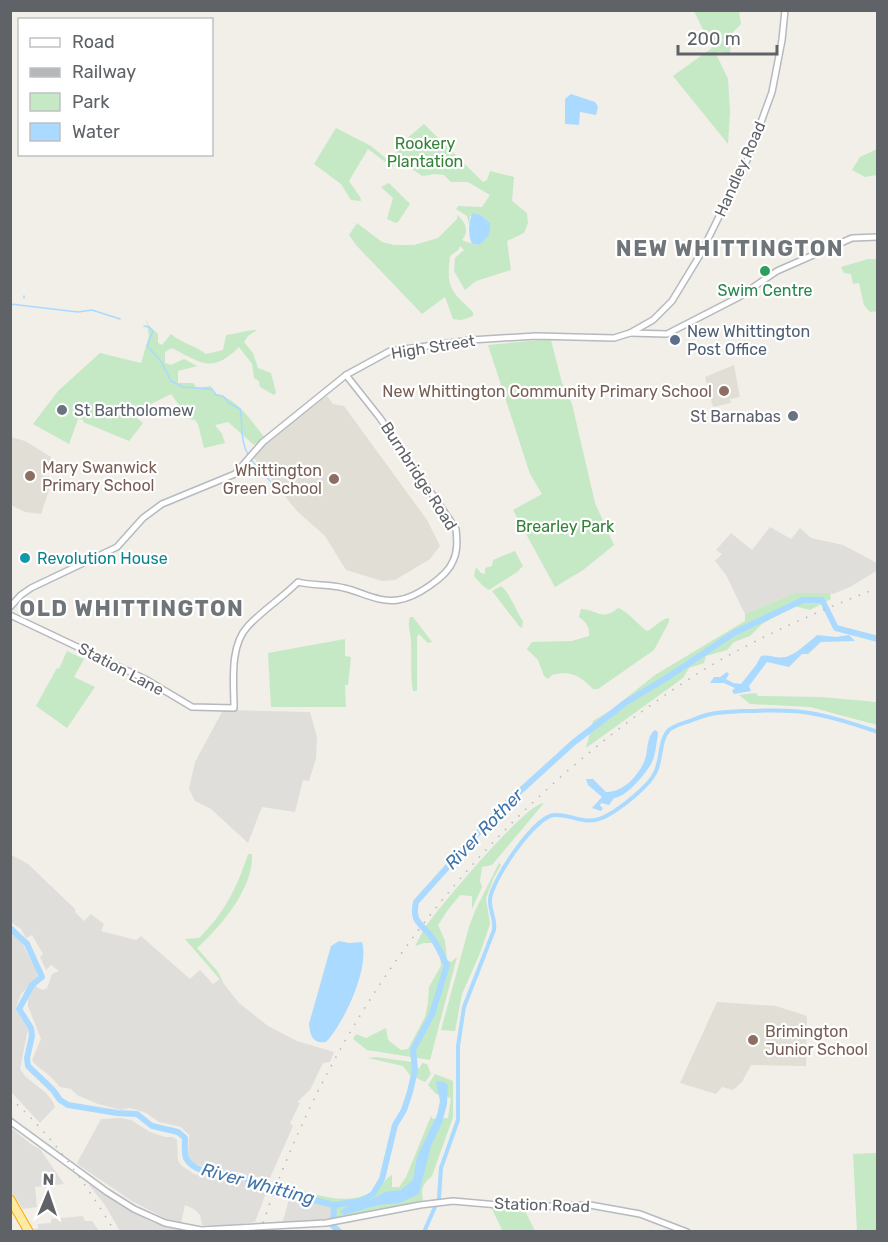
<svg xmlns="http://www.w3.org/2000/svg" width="888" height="1242" font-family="Rubik,sans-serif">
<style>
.industrial{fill:#e0deda}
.education{fill:#e1ded6}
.green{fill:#c5e8c5}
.water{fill:#aadaff}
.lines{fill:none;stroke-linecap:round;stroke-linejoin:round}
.stream{stroke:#aadaff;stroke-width:1.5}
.canal{stroke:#aadaff;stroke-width:4}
.river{stroke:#aadaff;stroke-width:6}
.tertiary-casing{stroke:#b5b8bc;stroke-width:8}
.secondary-casing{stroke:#b6babf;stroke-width:8}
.trunk-casing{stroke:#f9ab00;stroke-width:10}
.tertiary{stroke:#fff;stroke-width:5}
.secondary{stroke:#fff;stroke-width:5}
.trunk{stroke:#feeaa1;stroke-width:8}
.rail{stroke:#b6b7b8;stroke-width:1.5;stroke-dasharray:1.5 8;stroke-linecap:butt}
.leisure-dot{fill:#2e9e5b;stroke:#fff;stroke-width:2}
.service-dot{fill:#5c6f8a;stroke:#fff;stroke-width:2}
.education-dot{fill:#8d6e63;stroke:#fff;stroke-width:2}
.worship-dot{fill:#6b7280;stroke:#fff;stroke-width:2}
.culture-dot{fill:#0f9aa8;stroke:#fff;stroke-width:2}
.labels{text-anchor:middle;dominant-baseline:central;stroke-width:4.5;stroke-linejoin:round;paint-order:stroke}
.park-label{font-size:16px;fill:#348238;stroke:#fff}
.street-label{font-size:16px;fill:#5f6368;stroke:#fff}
.leisure-label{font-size:16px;fill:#27864d;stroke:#fff}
.service-label{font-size:16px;fill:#4e5e75;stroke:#fff;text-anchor:start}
.education-label{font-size:16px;fill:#785e54;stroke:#fff;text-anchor:end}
.worship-label{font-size:16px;fill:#5b616d;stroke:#fff;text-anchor:start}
.culture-label{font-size:16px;fill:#0d838f;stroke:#fff;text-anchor:start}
.water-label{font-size:18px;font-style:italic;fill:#4174aa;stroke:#fff}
.district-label{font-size:22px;font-weight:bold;letter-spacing:1.5px;fill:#70757a;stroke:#fff}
</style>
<rect width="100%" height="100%" fill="#f1efe8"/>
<!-- industrial -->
<g class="industrial">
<polygon points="770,527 791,539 800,528 811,538 843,545 877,563 878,570 850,587 833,594 795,593 745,614 726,575 715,561 722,554 716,550 731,533 752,550"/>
<polygon points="223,710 310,712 317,737 316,759 309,781 303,780 295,812 262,807 248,843 211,809 195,801 189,789 195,762"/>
<polygon points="10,854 28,864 75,909 75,912 84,921 91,914 104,924 101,931 136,940 141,936 190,979 200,970 213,984 220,979 239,1003 268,1026 297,1041 334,1052 330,1062 323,1063 310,1090 297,1102 300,1103 290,1123 293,1126 270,1178 245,1176 243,1173 208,1167 209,1175 232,1175 268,1188 255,1222 230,1226 202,1225 200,1215 194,1209 185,1205 181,1223 172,1222 132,1201 80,1166 77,1163 101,1119 120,1118 131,1120 150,1132 165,1137 173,1137 177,1140 178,1160 181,1165 194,1174 203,1176 205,1173 205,1167 192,1163 188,1158 189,1135 181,1127 159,1122 146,1113 137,1110 129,1108 121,1110 98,1104 77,1095 71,1089 60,1087 50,1076 37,1066 32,1060 41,1039 28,1006 28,999 33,989 29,986 21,994 16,1007 17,1012 28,1029 20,1069 26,1077 46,1093 53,1102 55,1107 40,1123 11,1092 11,933 22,943 36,970 38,978 33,983 38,988 43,990 47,988 52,974 59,971 51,965 46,970 40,957 43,954 32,935 26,938 21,929 11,922"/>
<polygon points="10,1127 32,1145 40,1149 64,1184 35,1187 37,1207 23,1209 11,1191"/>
<polygon points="92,1184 118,1203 151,1222 171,1228 189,1231 120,1231 105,1205 89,1185"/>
<polygon points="290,1196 332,1209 336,1218 282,1224"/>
<polygon points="83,1216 85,1221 92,1221 99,1231 33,1232 32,1229 38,1229 38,1224 51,1223 51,1219"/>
</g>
<!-- education -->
<g class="education">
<polygon points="734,365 740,397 730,399 731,403 713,407 705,377"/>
<polygon points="327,396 333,404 344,406 427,520 440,546 430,559 395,580 382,581 346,570 325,536 297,511 254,458 267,441"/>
<polygon points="11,437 25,441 51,457 44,475 53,478 41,514 25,512 11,505"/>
<polygon points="717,1002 776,1006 807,1016 806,1066 751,1065 742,1082 733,1090 722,1087 716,1094 680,1083"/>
</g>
<!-- green -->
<g class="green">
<polygon points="694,11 739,11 741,24 732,33 730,54 719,52 716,54 728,79 730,112 728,144 673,76 712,48"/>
<path d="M 424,124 L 483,182 L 487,180 L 490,171 L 514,177 L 512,201 L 527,213 L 528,223 L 524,233 L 507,241 L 511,270 L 476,281 L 465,290 L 454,271 L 455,258 L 464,250 L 460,246 L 458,250 L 450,256 C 446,288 451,291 473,312 L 473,316 L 462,320 L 453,319 L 445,297 L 422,314 L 356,245 L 349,235 L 357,223 L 382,242 L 394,245 L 414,245 L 438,238 L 457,219 L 457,215 C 465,221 470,231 462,240 L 475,245 C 486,239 491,237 490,223 L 481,215 L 470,216 L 469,224 L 467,216 L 456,209 L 458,206 L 482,207 L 490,195 L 468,182 L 451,182 L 444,175 L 435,174 L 422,176 L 404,163 L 396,163 L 392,167 L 368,149 L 349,181 L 360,197 L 361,201 L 351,200 L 341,184 L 314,164 L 336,128 L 371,146 L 390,162 L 405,140 Z"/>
<polygon points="877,149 877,175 865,177 852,170 860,157"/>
<polygon points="389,183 410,204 398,222 396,223 387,219 393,198 381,187"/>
<polygon points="868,259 877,259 877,311 870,312 864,305 859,283 853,284 851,274 844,273 841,267"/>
<path d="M 146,317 L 148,325 L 158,334 L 158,343 L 162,345 L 171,334 C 182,344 195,345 206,354 L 223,350 L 226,335 C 237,334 246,330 257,330 L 248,336 L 244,342 L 253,353 L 258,368 L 271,373 L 276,393 L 274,395 L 260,387 L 259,381 L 254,378 L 252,364 L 239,347 C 212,374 201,363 172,348 L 165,352 L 165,363 L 171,365 L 184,359 L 197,366 L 178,371 L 178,383 L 193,383 L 197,388 L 211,386 L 213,393 C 236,397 250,419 264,437 L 254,445 L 228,422 L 215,425 L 222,434 L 225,443 L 204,448 L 198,424 L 195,420 L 189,419 L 171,394 L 151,404 L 137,418 L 143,423 L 129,441 L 83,422 L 84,420 L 78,419 L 69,444 L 33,424 L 58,391 L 100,353 L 141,363 L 149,336 Z"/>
<polygon points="540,340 551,340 562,383 572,404 595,503 614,545 583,570 555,587 513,510 542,494 530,474 488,345"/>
<polygon points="515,551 523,566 517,572 489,590 483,586 474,576 476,567 481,573 485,574 485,568 492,566 493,560"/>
<path d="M 501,586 C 510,593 516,611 523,621 L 522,628 L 519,626 L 492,591 Z"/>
<polygon points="795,593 830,593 831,599 810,610 794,606 762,624 750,636 734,642 727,650 706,656 704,663 689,668 683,678 586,748 593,721 611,710 655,675 745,621 745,614"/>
<path d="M 618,608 C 629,612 637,624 647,631 C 655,628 660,619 669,618 L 669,622 L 654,650 L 598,689 L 593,689 C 581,676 570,670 552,675 L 548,679 L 544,676 L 538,660 L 527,649 L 532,642 L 572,641 L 589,636 C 590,627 586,622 579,617 L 581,609 C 596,609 602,622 618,608 Z"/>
<path d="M 410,617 L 413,617 L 432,642 L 428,643 L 419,634 L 417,637 L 417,691 L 413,691 C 410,675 412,658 411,642 C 411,633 407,626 410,617 Z"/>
<polygon points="345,639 345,656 351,657 348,685 345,685 346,707 271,707 268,653"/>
<polygon points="67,651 84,659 74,677 95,687 67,728 36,706 57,668 59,669"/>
<polygon points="756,693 758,696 821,697 877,702 877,725 810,707 750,704 739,695"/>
<path d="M 544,803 L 492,865 L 482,867 L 480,881 L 482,887 L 472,909 L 472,896 L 460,895 L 447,911 L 438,925 L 445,941 L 447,960 L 451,962 L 457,957 L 430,1060 L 367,1050 L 353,1039 L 356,1034 L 366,1038 L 386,1028 L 388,1040 L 401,1050 L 408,1049 L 425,1017 L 428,1003 L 429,987 L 441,966 L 440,955 L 435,943 L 424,943 L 415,946 C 420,938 423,929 429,922 C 444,902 525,804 544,803 Z"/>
<path d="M 248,854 L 252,854 C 254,887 221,927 197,948 L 218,972 L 224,984 L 185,939 L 199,938 C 224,914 238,886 248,854 Z"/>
<polygon points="499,863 501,865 494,877 486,898 490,924 480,953 462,994 455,1031 441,1030 469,927 475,911"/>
<polygon points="376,1057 412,1062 413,1066 419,1069 422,1063 427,1064 431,1074 425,1082 410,1075 403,1066 368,1058"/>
<path d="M 435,1074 L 453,1081 L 453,1117 L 432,1176 C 422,1184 421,1189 423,1201 L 336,1218 L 332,1209 L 279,1193 L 282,1184 C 312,1193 349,1210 378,1188 C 383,1184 386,1178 392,1175 L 392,1187 L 399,1187 L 406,1177 L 431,1116 L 433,1119 L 448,1118 L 451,1098 L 436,1094 L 428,1085 Z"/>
<polygon points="877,1153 877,1231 857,1231 853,1154"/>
<polygon points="491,1207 524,1209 535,1231 500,1231 502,1230"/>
</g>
<!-- water -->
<g class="water">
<polygon points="571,94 595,102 598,107 596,115 580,112 579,125 565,124 565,99"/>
<path d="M 473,213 L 481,215 L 490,223 C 491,234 488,238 479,245 L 472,244 C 468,236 468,220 473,213 Z"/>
<path d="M 817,635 L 836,637 L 849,635 L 855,641 L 821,642 L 808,654 L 802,654 L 789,667 L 767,662 L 749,686 L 751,691 L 734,694 L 732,691 L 735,688 L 724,683 L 710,683 L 714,677 L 720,677 L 727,672 L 729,674 L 726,679 L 733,683 L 741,684 L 756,665 L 761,656 C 769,654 777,659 785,657 C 794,656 810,641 817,635 Z"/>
<path d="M 655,730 L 658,732 C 657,740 656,749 654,757 C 651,769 626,798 614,798 L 609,805 L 601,803 L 600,806 L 603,808 L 601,811 L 592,808 L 602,797 L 588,785 L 586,779 L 593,779 L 606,792 C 624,793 642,772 646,756 C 648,747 647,736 655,730 Z"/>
<path d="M 339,941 L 349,943 L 362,942 C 370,968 344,1023 326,1042 C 313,1044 310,1036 309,1024 L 331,946 Z"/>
<polygon points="442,1081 448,1085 447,1104 442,1123 431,1146 419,1194 399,1203 378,1205 344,1215 340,1212 344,1208 372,1199 385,1192 401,1190 413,1180 417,1157 437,1115 440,1101 436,1082"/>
</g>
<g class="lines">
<!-- stream -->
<g class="stream">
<polyline points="24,296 24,298"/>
<polyline points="10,304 78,312 92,310 120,319"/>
<path d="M 144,326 L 149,327 L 153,331 L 147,346 L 161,361 L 171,381 L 183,387 L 212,389 L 216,395 L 223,396 L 229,403 L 240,409 C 243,425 240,440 248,455"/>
<polyline points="251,460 282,494"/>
</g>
<!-- canal -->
<path class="canal" d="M 424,1232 L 439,1198 L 441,1168 L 458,1120 L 458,1046 L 464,1007 L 494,930 C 496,919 489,910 490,899 C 492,880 535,815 555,815 C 574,814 586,828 608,815 C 621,808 649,786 655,773 C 662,760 659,740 669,730 C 675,725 684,723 690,721 C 710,712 722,712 743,711 C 763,711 783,709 803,712 C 827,715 854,724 878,732"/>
<!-- river -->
<g class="river">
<path d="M 10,928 L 27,944 L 42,977 L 32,985 L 19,1009 L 31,1028 L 32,1036 L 27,1058 L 28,1066 L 53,1090 L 60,1100 L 68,1105 L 117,1113 L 137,1114 L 152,1126 L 178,1132 L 185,1138 C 185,1145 184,1152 186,1158 C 192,1171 214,1174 227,1173 L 306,1198 L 334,1205"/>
<path d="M 340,1232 L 333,1226 L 334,1205 L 361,1201 L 373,1194 L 382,1179 L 395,1125 L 404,1110 L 410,1092 L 415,1070 L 413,1050 L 432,1014 L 447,965 C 441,955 437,943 430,935 C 419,922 412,921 416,902 L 495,814 L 573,743 L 625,703 L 671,675 L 734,633 L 803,600 L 822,600 L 836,628 L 878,639"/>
</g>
<defs>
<g id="tertiary">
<polyline points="630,333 667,334 739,297 777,271 852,238 878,237"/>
<path d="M 10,615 L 145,679 L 192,707 L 234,708 C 234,683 229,646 248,626 C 263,610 282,598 298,582 C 313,586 329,584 344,588 C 362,592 379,603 398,600 C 415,598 447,577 453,561 C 458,551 457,540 456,529 L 380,418 L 346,375"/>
</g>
<g id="secondary">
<polyline points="10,607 21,595 31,588 117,547 143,518 162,504 235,474 263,442 346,375 390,351 471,340 536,336 614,338 630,333 653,320 672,301 700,255 748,158 772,92 782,40 785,10"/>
<polyline points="10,1121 107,1192 134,1209 165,1223 201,1230 326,1223 420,1205 453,1201 522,1207 590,1205 640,1214 687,1232"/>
</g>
<polyline id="trunk" points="10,1199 29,1232"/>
</defs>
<!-- tertiary casing -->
<use href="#tertiary" class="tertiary-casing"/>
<!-- secondary casing -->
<use href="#secondary" class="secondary-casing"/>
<!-- trunk casing -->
<use href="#trunk" class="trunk-casing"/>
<!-- tertiary -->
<use href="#tertiary" class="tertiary"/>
<!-- secondary -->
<use href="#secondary" class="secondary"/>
<!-- trunk -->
<use href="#trunk" class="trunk"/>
<!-- rail -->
<g class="rail">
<path d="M 10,1098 C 53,1136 86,1184 115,1232"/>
<path d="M 260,1232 C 335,1003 486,813 686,681 C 744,643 813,613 878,588"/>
</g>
</g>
<!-- markers -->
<circle class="leisure-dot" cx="765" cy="271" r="6"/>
<circle class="service-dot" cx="675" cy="340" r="6"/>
<g class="education-dot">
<circle cx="724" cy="391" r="6"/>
<circle cx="30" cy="476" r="6"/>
<circle cx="334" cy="479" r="6"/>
<circle cx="753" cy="1040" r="6"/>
</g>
<g class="worship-dot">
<circle cx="62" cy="410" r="6"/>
<circle cx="793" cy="416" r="6"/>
</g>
<circle class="culture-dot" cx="25" cy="558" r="6"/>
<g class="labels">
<!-- park labels -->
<g class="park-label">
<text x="425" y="143">Rookery<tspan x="425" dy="18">Plantation</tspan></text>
<text x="565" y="526">Brearley Park</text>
</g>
<!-- street labels -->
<g class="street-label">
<text transform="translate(740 169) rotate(-66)">Handley Road</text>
<text transform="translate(433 347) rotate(-9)">High Street</text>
<text transform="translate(419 476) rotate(57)">Burnbridge Road</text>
<text transform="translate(121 669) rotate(28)">Station Lane</text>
<text transform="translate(542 1205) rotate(2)">Station Road</text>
</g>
<!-- leisure labels -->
<g class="leisure-label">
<text x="765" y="290">Swim Centre</text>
</g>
<!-- service labels -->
<g class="service-label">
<text x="687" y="331">New Whittington<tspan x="687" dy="18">Post Office</tspan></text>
</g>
<!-- education labels -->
<g class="education-label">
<text x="712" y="391">New Whittington Community Primary School</text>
<text x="42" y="467" text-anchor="start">Mary Swanwick<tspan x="42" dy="18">Primary School</tspan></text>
<text x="322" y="470">Whittington<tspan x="322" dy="18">Green School</tspan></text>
<text x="765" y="1031" text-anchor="start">Brimington<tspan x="765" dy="18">Junior School</tspan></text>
</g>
<!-- worship labels -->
<g class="worship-label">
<text x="74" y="410">St Bartholomew</text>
<text x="781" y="416" text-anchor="end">St Barnabas</text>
</g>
<!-- culture labels -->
<g class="culture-label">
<text x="37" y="558">Revolution House</text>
</g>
<!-- water labels -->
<g class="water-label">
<text transform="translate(484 829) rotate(-46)">River Rother</text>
<text transform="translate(258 1184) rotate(15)">River Whitting</text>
</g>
<!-- district labels -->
<g class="district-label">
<text x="730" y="248">NEW WHITTINGTON</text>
<text x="132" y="608">OLD WHITTINGTON</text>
</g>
</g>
<!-- border -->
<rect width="888" height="1242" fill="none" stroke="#5f6368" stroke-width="24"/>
<!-- legend -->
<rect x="18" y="18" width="195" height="138" fill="#ffffff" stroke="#bfc1c3" stroke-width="1.5"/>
<rect x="30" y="38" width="30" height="9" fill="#ffffff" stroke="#bfc1c3" stroke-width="1.5"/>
<text x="72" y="48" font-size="18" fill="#5f6368">Road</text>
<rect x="30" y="68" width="30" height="9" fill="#b6b7b8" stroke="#bfc1c3" stroke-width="1.5"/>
<text x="72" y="78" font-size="18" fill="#5f6368">Railway</text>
<rect x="30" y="93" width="30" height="18" fill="#c5e8c5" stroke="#bfc1c3" stroke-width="1.5"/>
<text x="72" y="108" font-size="18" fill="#5f6368">Park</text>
<rect x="30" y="123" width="30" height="18" fill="#aadaff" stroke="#bfc1c3" stroke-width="1.5"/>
<text x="72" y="138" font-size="18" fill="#5f6368">Water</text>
<!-- north arrow -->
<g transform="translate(48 1194) rotate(2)" stroke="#ffffff" stroke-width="4.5" paint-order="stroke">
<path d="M0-4.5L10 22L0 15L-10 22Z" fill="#5f6368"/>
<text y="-9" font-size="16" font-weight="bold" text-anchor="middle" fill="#5f6368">N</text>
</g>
<!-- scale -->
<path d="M678 45v9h99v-9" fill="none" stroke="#5f6368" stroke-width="3"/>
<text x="687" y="45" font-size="18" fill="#5f6368" stroke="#ffffff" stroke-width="4.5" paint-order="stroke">200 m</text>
</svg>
